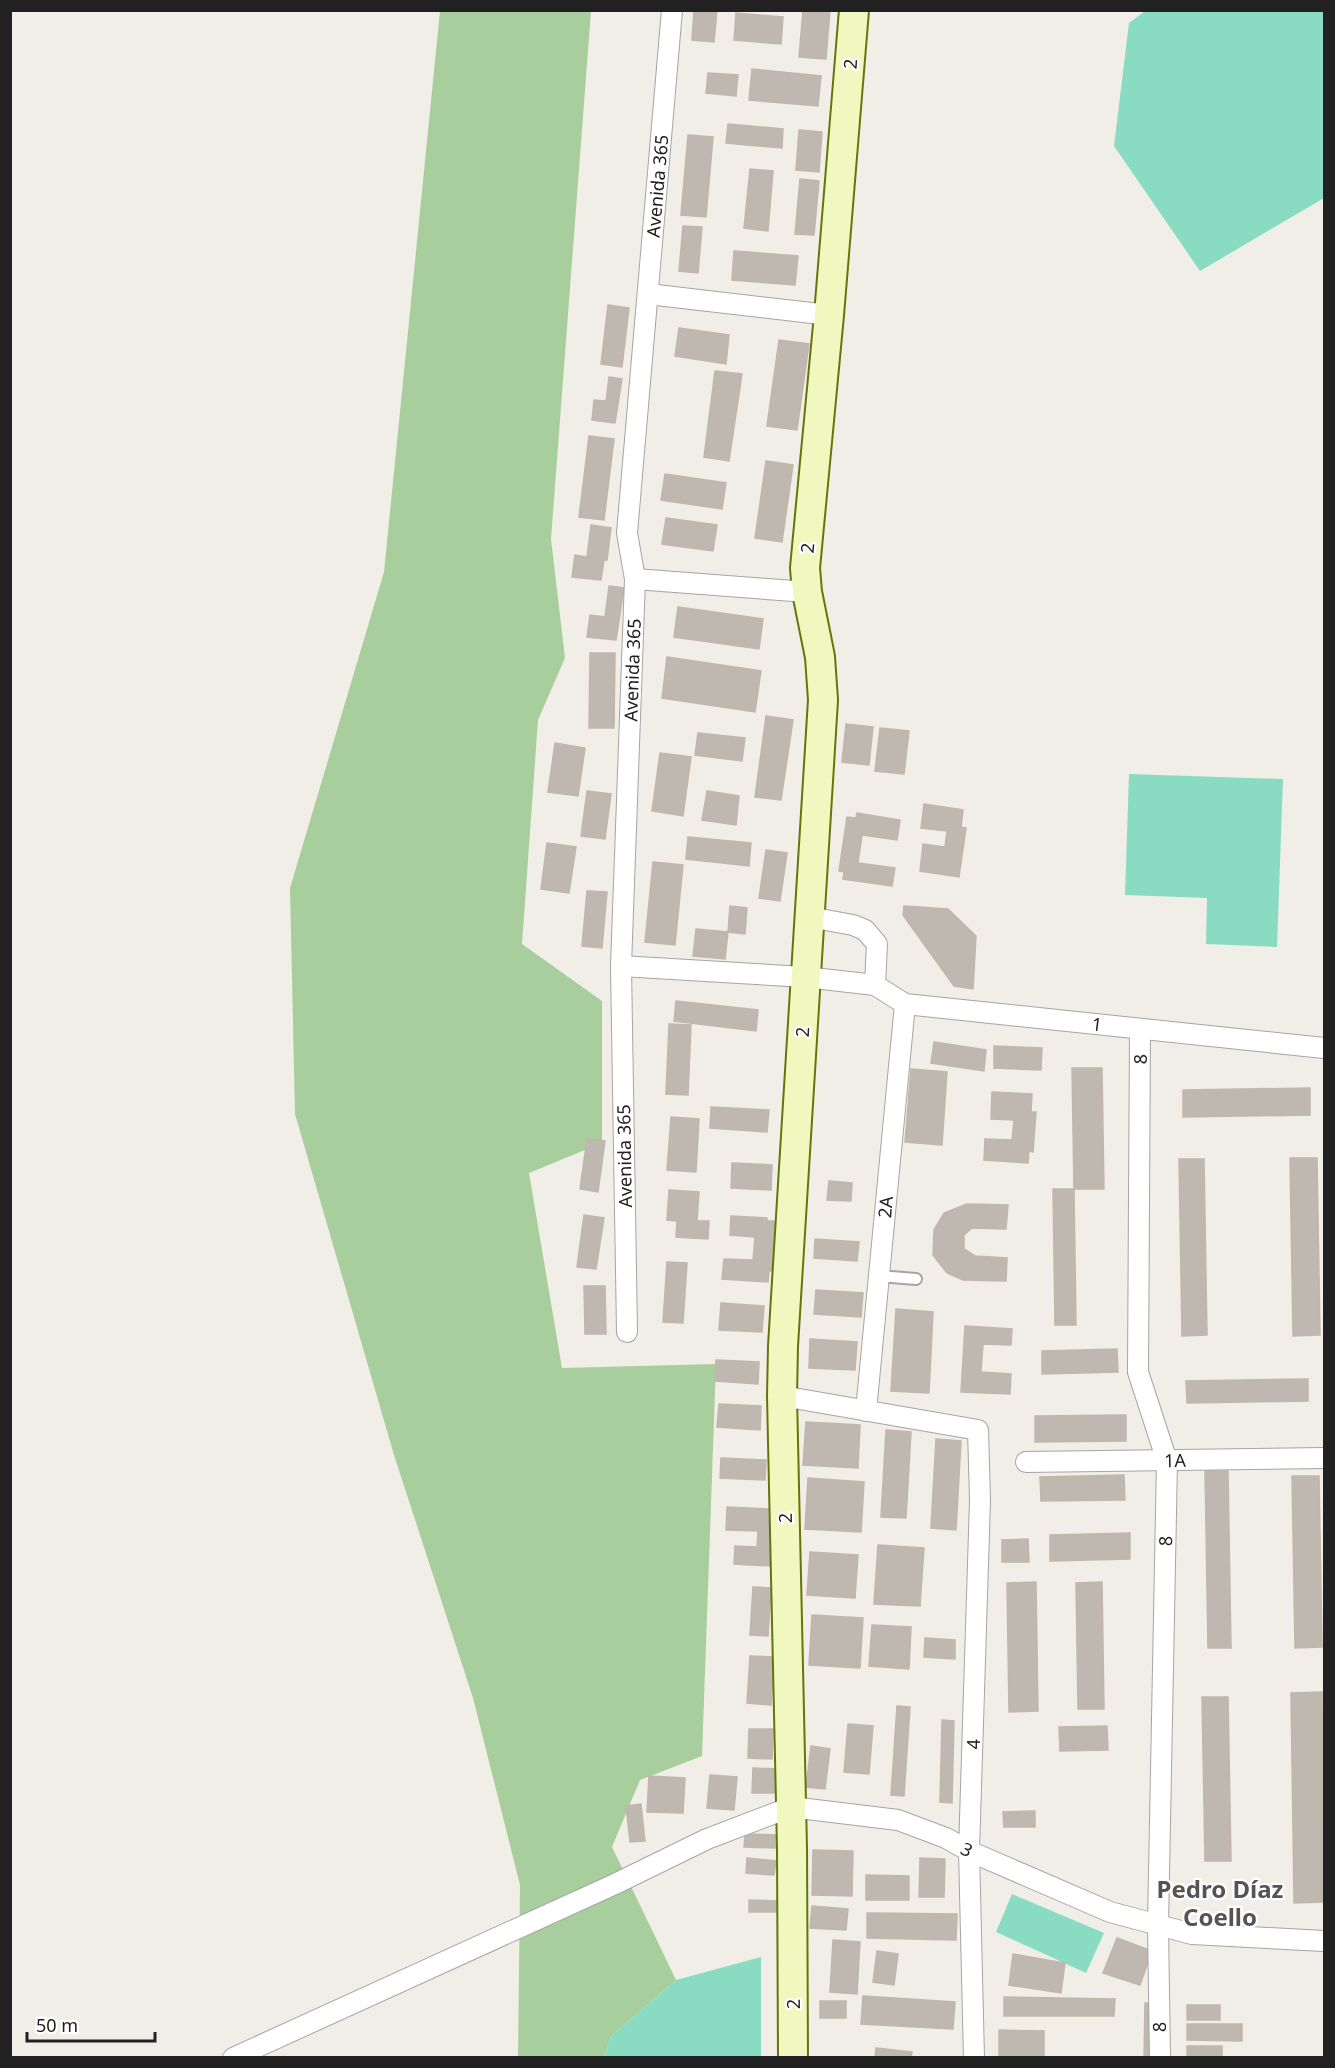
<svg xmlns="http://www.w3.org/2000/svg" width="1335" height="2068" font-family="'Noto Sans',sans-serif">
<style>
.forest{fill:#a9ce9e}
.pitch{fill:#89dcc2}
.building{fill:#beb8b1;stroke:#c2b6aa;stroke-width:1.5}
.lines{fill:none;stroke-linecap:round;stroke-linejoin:round}
.lane-casing{stroke:#a5a5a5;stroke-width:14}
.street-casing{stroke:#a5a5a5;stroke-width:22}
.secondary-casing{stroke:#627609;stroke-width:32}
.lane{stroke:#fff;stroke-width:10}
.street{stroke:#fff;stroke-width:20}
.secondary{stroke:#f1f8bf;stroke-width:28}
.labels{text-anchor:middle;dominant-baseline:central;stroke-width:4.5;stroke-linejoin:round;paint-order:stroke}
.street-label{font-size:18px;fill:#212121;stroke:#fff}
.district-label{font-size:24px;font-weight:bold;fill:#545454;stroke:#fff}
</style>
<rect width="100%" height="100%" fill="#f1eee8"/>
<!-- forest -->
<polygon class="forest" points="440,11 591,11 551,539 565,658 538,720 522,944 602,1001 602,1143 529,1173 562,1368 716,1364 702,1756 640,1780 612,1847 676,1980 611,2036 604,2057 518,2057 520,1885 473,1698 394,1455 295,1114 290,888 384,572"/>
<!-- pitch -->
<g class="pitch">
<polygon points="1145,11 1324,11 1324,198 1200,271 1114,146 1129,23"/>
<polygon points="1129,774 1283,779 1277,947 1206,944 1207,898 1125,895"/>
<polygon points="1012,1894 1104,1933 1086,1973 996,1932"/>
<polygon points="761,1957 761,2057 604,2057 611,2036 676,1980"/>
</g>
<!-- building -->
<g class="building">
<polygon points="694,10 717,10 714,42 692,40"/>
<polygon points="803,10 830,10 826,59 799,57"/>
<polygon points="736,13 783,17 781,44 734,40"/>
<polygon points="752,69 821,76 818,106 749,100"/>
<polygon points="708,73 738,75 736,96 706,93"/>
<polygon points="728,124 783,129 782,148 726,143"/>
<polygon points="799,130 822,132 819,172 796,170"/>
<polygon points="688,135 713,137 706,217 681,215"/>
<polygon points="750,169 773,171 768,231 744,228"/>
<polygon points="800,179 819,181 814,235 795,234"/>
<polygon points="683,226 702,227 698,273 679,271"/>
<polygon points="734,251 798,256 795,285 732,280"/>
<polygon points="608,305 629,308 622,367 601,364"/>
<polygon points="679,328 729,335 726,364 675,356"/>
<polygon points="779,340 809,344 797,430 767,426"/>
<polygon points="715,371 742,374 729,461 704,457"/>
<polygon points="609,377 622,379 615,423 592,420 594,400 606,401"/>
<polygon points="589,436 614,439 604,520 579,517"/>
<polygon points="766,461 793,465 782,542 755,538"/>
<polygon points="665,474 726,483 722,509 661,500"/>
<polygon points="666,518 717,525 713,551 662,544"/>
<polygon points="591,525 611,528 607,560 604,560 601,580 572,577 575,555 587,557"/>
<polygon points="609,586 624,588 616,640 587,637 590,615 605,617"/>
<polygon points="678,607 763,619 759,649 674,637"/>
<polygon points="590,653 615,653 614,728 589,728"/>
<polygon points="667,657 761,671 755,712 662,698"/>
<polygon points="766,716 793,720 781,800 755,797"/>
<polygon points="846,724 873,727 869,765 842,762"/>
<polygon points="880,728 909,731 904,774 875,771"/>
<polygon points="698,733 745,738 742,761 695,755"/>
<polygon points="555,743 585,748 578,796 548,792"/>
<polygon points="660,753 691,757 683,816 652,811"/>
<polygon points="587,791 611,794 605,839 581,836"/>
<polygon points="707,791 739,796 736,825 702,820"/>
<polygon points="924,804 963,810 961,827 966,828 959,877 920,871 923,844 945,847 947,831 921,828"/>
<polygon points="857,813 900,820 897,840 862,835 858,863 895,868 892,886 843,879 844,872 839,871 847,817 856,818"/>
<polygon points="688,837 751,843 749,866 686,859"/>
<polygon points="547,843 576,847 569,893 541,889"/>
<polygon points="766,850 787,853 780,901 759,898"/>
<polygon points="653,862 683,865 675,945 645,942"/>
<polygon points="587,891 607,892 602,948 582,946"/>
<polygon points="730,906 747,908 745,934 728,932"/>
<polygon points="904,906 948,909 976,936 973,989 954,986 903,915"/>
<polygon points="696,929 728,932 725,959 693,956"/>
<polygon points="676,1001 758,1010 756,1031 674,1021"/>
<polygon points="669,1024 691,1025 688,1095 666,1094"/>
<polygon points="934,1042 986,1050 984,1071 931,1063"/>
<polygon points="994,1046 1042,1048 1041,1070 994,1068"/>
<polygon points="1072,1068 1102,1068 1104,1189 1074,1189"/>
<polygon points="911,1069 947,1072 942,1145 905,1142"/>
<polygon points="1310,1088 1310,1115 1183,1117 1183,1090"/>
<polygon points="992,1092 1032,1094 1031,1112 1036,1112 1033,1152 1029,1151 1028,1163 984,1160 985,1139 1012,1140 1014,1120 991,1119"/>
<polygon points="711,1107 769,1110 767,1132 710,1128"/>
<polygon points="671,1117 699,1119 696,1172 667,1170"/>
<polygon points="587,1139 605,1141 598,1192 580,1189"/>
<polygon points="1290,1158 1317,1158 1320,1335 1293,1336"/>
<polygon points="1179,1159 1204,1159 1207,1335 1182,1336"/>
<polygon points="732,1163 772,1165 771,1190 731,1188"/>
<polygon points="829,1181 852,1183 851,1201 827,1200"/>
<polygon points="1053,1189 1074,1189 1076,1325 1055,1325"/>
<polygon points="669,1190 699,1192 697,1221 709,1221 708,1239 676,1237 677,1221 667,1220"/>
<polygon points="967,1204 1008,1205 1006,1229 972,1228 964,1235 964,1249 975,1256 1007,1258 1006,1281 963,1280 947,1273 933,1255 934,1230 944,1213"/>
<polygon points="584,1215 604,1218 596,1269 577,1267"/>
<polygon points="731,1216 767,1218 767,1221 775,1221 772,1271 769,1271 768,1282 722,1279 724,1259 753,1260 755,1237 730,1235"/>
<polygon points="815,1239 859,1242 857,1261 814,1258"/>
<polygon points="667,1262 687,1263 683,1323 663,1322"/>
<polygon points="584,1286 605,1286 606,1334 585,1334"/>
<polygon points="816,1290 863,1293 861,1317 814,1314"/>
<polygon points="721,1303 764,1306 762,1332 719,1330"/>
<polygon points="896,1309 933,1312 929,1393 891,1391"/>
<polygon points="965,1326 1012,1329 1011,1345 983,1344 981,1372 1011,1374 1010,1394 961,1392"/>
<polygon points="810,1339 857,1342 855,1370 809,1368"/>
<polygon points="1117,1349 1118,1372 1042,1374 1042,1351"/>
<polygon points="716,1360 759,1362 758,1384 715,1381"/>
<polygon points="1308,1379 1308,1401 1187,1403 1186,1381"/>
<polygon points="719,1404 761,1406 760,1430 717,1427"/>
<polygon points="1126,1415 1126,1441 1035,1442 1035,1416"/>
<polygon points="806,1422 860,1425 858,1468 803,1465"/>
<polygon points="886,1430 911,1432 906,1518 881,1517"/>
<polygon points="936,1439 961,1441 956,1530 931,1528"/>
<polygon points="721,1458 766,1460 765,1480 720,1478"/>
<polygon points="1205,1471 1228,1471 1231,1648 1208,1648"/>
<polygon points="1124,1475 1125,1500 1041,1501 1040,1477"/>
<polygon points="1292,1476 1319,1476 1322,1647 1295,1648"/>
<polygon points="808,1478 864,1482 861,1532 805,1529"/>
<polygon points="727,1507 768,1509 768,1520 774,1520 770,1566 734,1564 735,1546 757,1547 758,1531 726,1530"/>
<polygon points="1130,1533 1130,1559 1050,1561 1050,1535"/>
<polygon points="1028,1539 1029,1562 1002,1562 1002,1540"/>
<polygon points="878,1545 924,1548 920,1606 874,1604"/>
<polygon points="810,1552 858,1555 855,1598 807,1595"/>
<polygon points="1036,1582 1038,1711 1009,1712 1007,1583"/>
<polygon points="1102,1582 1104,1709 1078,1709 1076,1583"/>
<polygon points="753,1587 771,1588 768,1636 750,1635"/>
<polygon points="812,1615 863,1618 860,1668 809,1665"/>
<polygon points="872,1625 911,1627 909,1669 869,1666"/>
<polygon points="925,1638 955,1640 955,1659 924,1657"/>
<polygon points="750,1656 774,1657 771,1705 747,1703"/>
<polygon points="1322,1692 1324,1902 1294,1903 1291,1693"/>
<polygon points="1202,1697 1228,1697 1231,1861 1205,1861"/>
<polygon points="897,1706 910,1707 904,1796 891,1795"/>
<polygon points="942,1720 954,1721 952,1803 940,1802"/>
<polygon points="848,1724 873,1726 869,1774 844,1772"/>
<polygon points="1107,1726 1108,1750 1060,1751 1059,1727"/>
<polygon points="749,1729 773,1729 772,1759 748,1758"/>
<polygon points="811,1746 830,1749 825,1789 806,1787"/>
<polygon points="753,1768 778,1769 778,1793 752,1793"/>
<polygon points="710,1775 737,1777 734,1810 707,1808"/>
<polygon points="649,1776 685,1778 683,1813 647,1812"/>
<polygon points="641,1804 645,1841 630,1842 626,1806"/>
<polygon points="1035,1811 1035,1827 1004,1827 1003,1812"/>
<polygon points="745,1834 776,1835 775,1848 744,1847"/>
<polygon points="813,1850 853,1851 852,1896 812,1895"/>
<polygon points="747,1858 776,1861 774,1875 746,1873"/>
<polygon points="920,1858 945,1859 944,1897 919,1897"/>
<polygon points="866,1875 909,1876 909,1900 866,1900"/>
<polygon points="749,1900 777,1901 777,1912 749,1912"/>
<polygon points="812,1906 848,1909 846,1930 810,1928"/>
<polygon points="867,1913 957,1914 956,1940 867,1938"/>
<polygon points="1117,1938 1152,1951 1140,1985 1103,1973"/>
<polygon points="833,1940 860,1942 857,1994 830,1992"/>
<polygon points="877,1951 898,1954 894,1985 873,1982"/>
<polygon points="1013,1954 1065,1963 1061,1993 1009,1985"/>
<polygon points="863,1996 955,2002 953,2029 861,2024"/>
<polygon points="1004,1997 1115,1999 1114,2016 1004,2016"/>
<rect x="820" y="2001" width="26" height="17"/>
<polygon points="1145,2003 1157,2004 1157,2058 1144,2058"/>
<rect x="1187" y="2005" width="33" height="15"/>
<polygon points="1187,2024 1242,2024 1242,2041 1187,2040"/>
<polygon points="999,2030 1044,2031 1044,2058 999,2058"/>
<rect x="1187" y="2046" width="35" height="12"/>
<polygon points="876,2048 912,2052 911,2058 875,2058"/>
</g>
<g class="lines">
<defs>
<polyline id="lane" points="879,1276 916,1279"/>
<g id="street">
<polyline points="648,294 829,315"/>
<polyline points="635,579 807,592"/>
<polyline points="809,917 853,925 865,930 877,944 875,985"/>
<polyline points="621,966 805,977 875,985 905,1004 1324,1048"/>
<polyline points="1140,1029 1138,1372 1167,1461 1158,1925 1160,2058"/>
<polyline points="627,1332 621,966 635,579 627,533 672,10"/>
<polyline points="782,1396 978,1430 980,1500 969,1851 974,2058"/>
<polyline points="866,1411 905,1004"/>
<polyline points="1026,1462 1324,1458"/>
<polyline points="233,2058 615,1884 707,1839 791,1807 898,1820 946,1838 969,1851 1110,1912 1192,1934 1324,1941"/>
</g>
<polyline id="secondary" points="793,2058 792,1848 782,1396 783,1346 823,700 820,657 807,592 805,568 829,315 854,10"/>
</defs>
<!-- lane casing -->
<use href="#lane" class="lane-casing"/>
<!-- street casing -->
<use href="#street" class="street-casing"/>
<!-- secondary casing -->
<use href="#secondary" class="secondary-casing"/>
<!-- lane -->
<use href="#lane" class="lane"/>
<!-- street -->
<use href="#street" class="street"/>
<!-- secondary -->
<use href="#secondary" class="secondary"/>
</g>
<g class="labels">
<!-- street labels -->
<g class="street-label">
<text transform="translate(850 64) rotate(-86)">2</text>
<text transform="translate(657 186) rotate(-85)">Avenida 365</text>
<text transform="translate(807 548) rotate(-85)">2</text>
<text transform="translate(632 670) rotate(-88)">Avenida 365</text>
<text transform="translate(1097 1024) rotate(7)">1</text>
<text transform="translate(802 1032) rotate(-87)">2</text>
<text transform="translate(1140 1059) rotate(-90)">8</text>
<text transform="translate(624 1156) rotate(-91)">Avenida 365</text>
<text transform="translate(885 1207) rotate(-85)">2A</text>
<text transform="translate(1175 1460) rotate(-1)">1A</text>
<text transform="translate(785 1518) rotate(-91)">2</text>
<text transform="translate(1165 1541) rotate(-89)">8</text>
<text transform="translate(973 1744) rotate(-88)">4</text>
<text transform="translate(967 1849) rotate(27)">3</text>
<text transform="translate(793 2004) rotate(-91)">2</text>
<text transform="translate(1159 2027) rotate(-91)">8</text>
</g>
<!-- district labels -->
<g class="district-label">
<text x="1220" y="1888">Pedro Díaz<tspan x="1220" dy="28">Coello</tspan></text>
</g>
</g>
<!-- border -->
<rect width="1335" height="2068" fill="none" stroke="#212121" stroke-width="24"/>
<!-- scale -->
<path d="M27 2032v9h128v-9" fill="none" stroke="#212121" stroke-width="3"/>
<text x="36" y="2032" font-size="18" fill="#212121" stroke="#ffffff" stroke-width="4.5" paint-order="stroke">50 m</text>
</svg>
